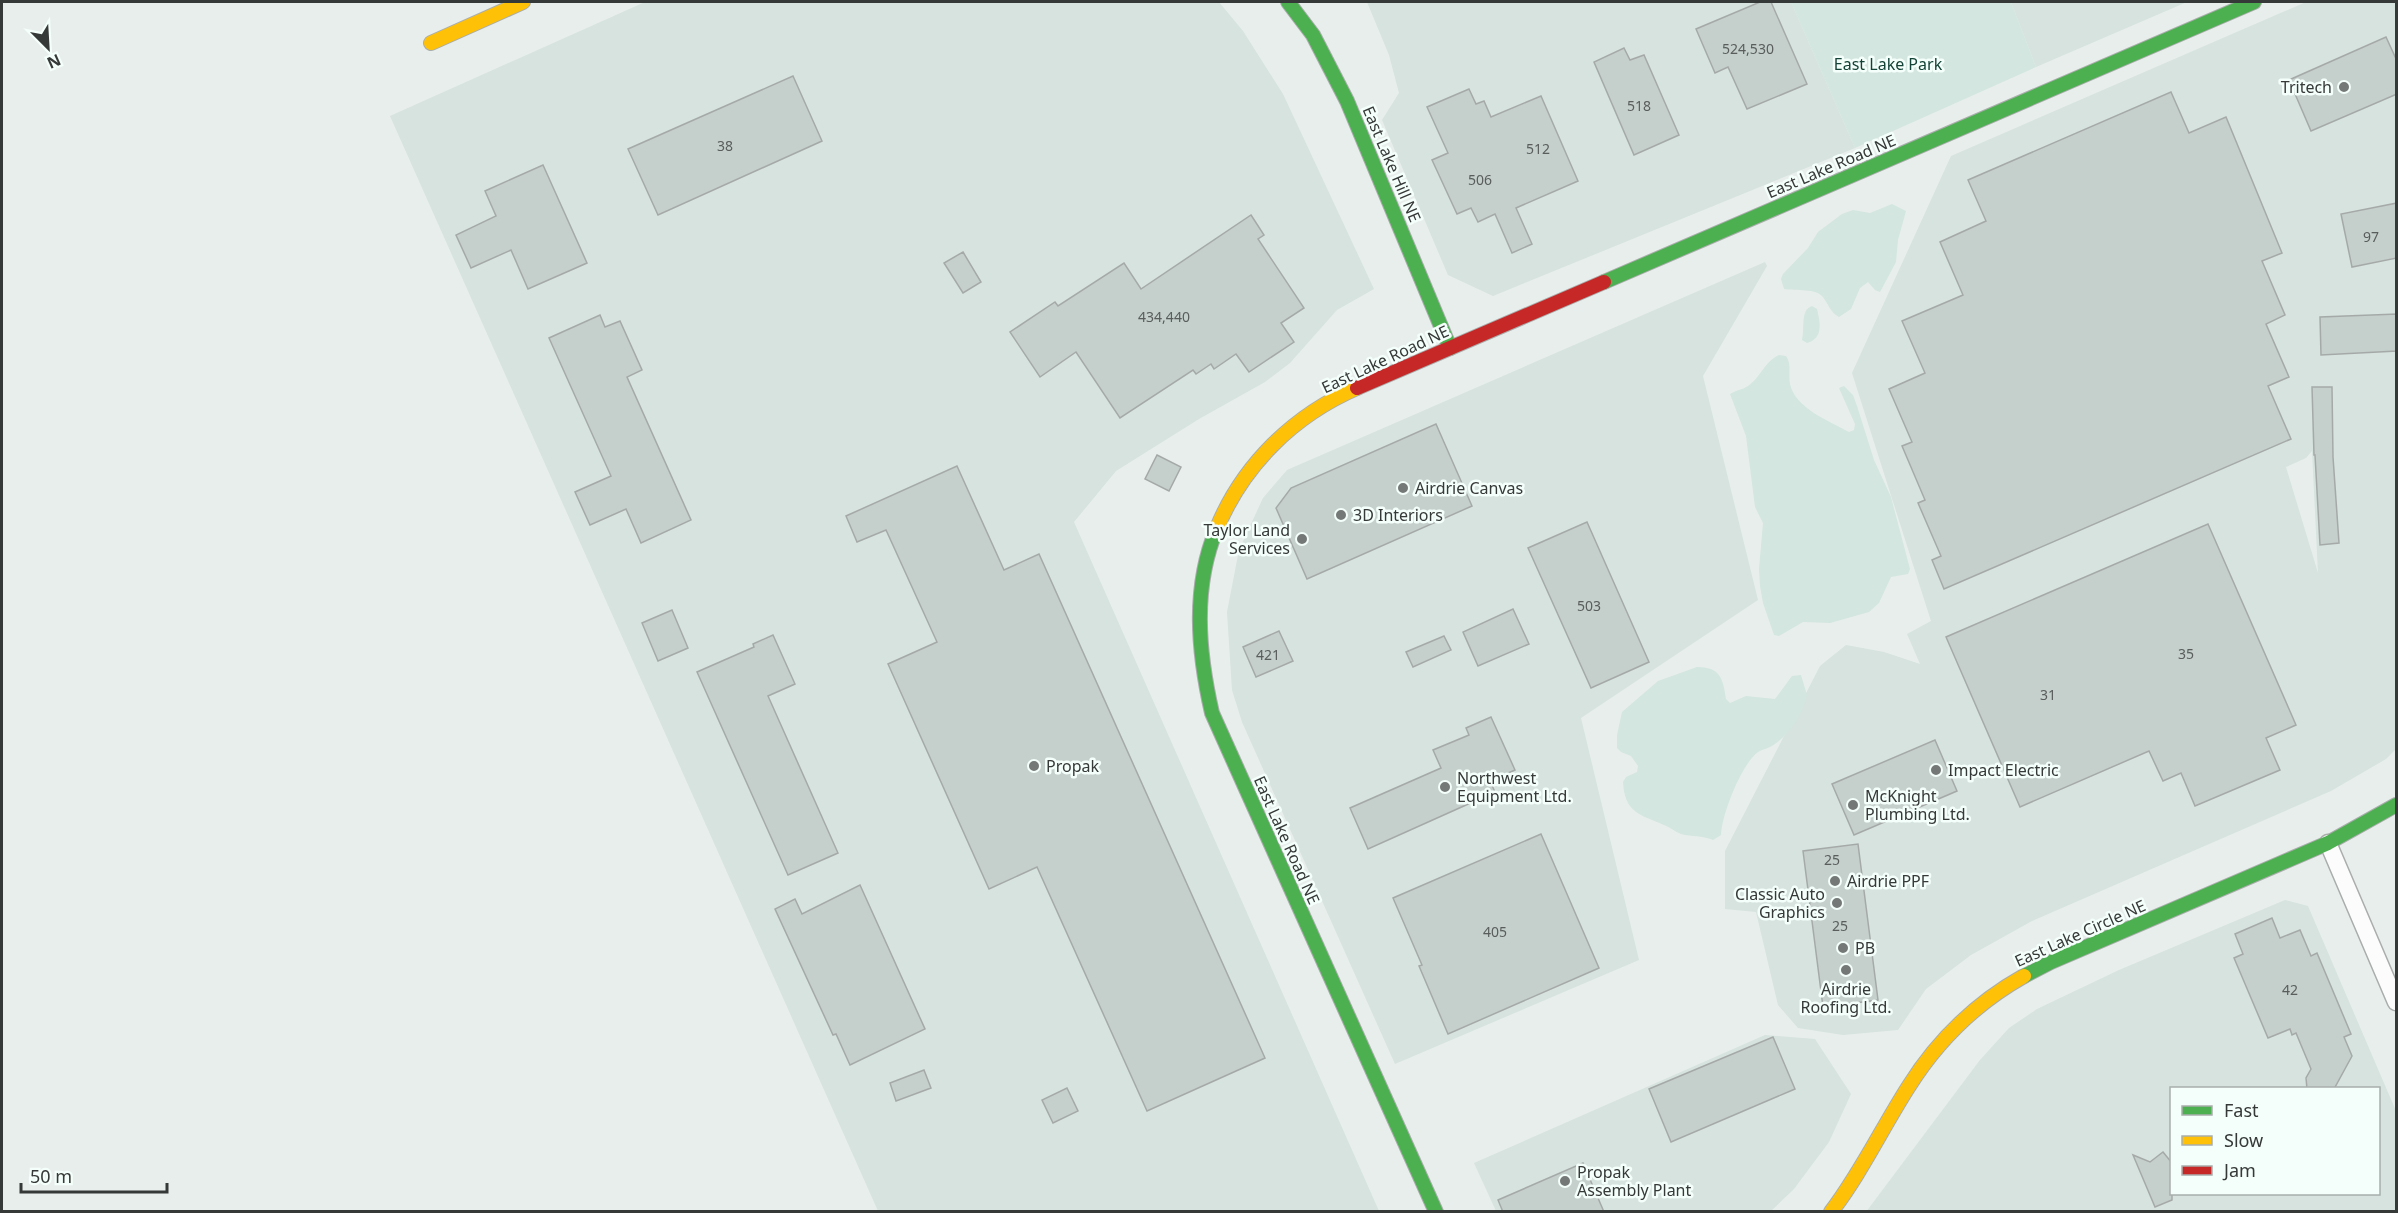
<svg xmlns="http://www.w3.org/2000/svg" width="2398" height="1213" font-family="'Noto Sans',sans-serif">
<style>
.built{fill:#d6e3de;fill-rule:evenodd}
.green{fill:#d3e6df}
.building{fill:#c5cfcc;stroke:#a5aaa8;stroke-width:1.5}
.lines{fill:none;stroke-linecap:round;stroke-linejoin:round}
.street-casing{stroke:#a9adac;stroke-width:19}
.fast-casing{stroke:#a9adac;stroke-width:16}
.slow-casing{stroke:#a9adac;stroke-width:16}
.jam-casing{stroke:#a9adac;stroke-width:16}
.street{stroke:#fcfcfc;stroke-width:16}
.fast{stroke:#4caf50;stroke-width:14}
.slow{stroke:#ffc107;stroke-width:14}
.jam{stroke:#c62828;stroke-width:14}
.poi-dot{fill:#747876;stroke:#f4fefa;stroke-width:2}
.labels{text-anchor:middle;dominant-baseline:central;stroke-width:5;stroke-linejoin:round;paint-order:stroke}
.number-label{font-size:14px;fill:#595e5c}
.park-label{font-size:16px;fill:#134336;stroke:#f4fefa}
.poi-label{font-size:16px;fill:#353937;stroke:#f4fefa;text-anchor:start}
.street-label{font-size:16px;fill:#353937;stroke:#f4fefa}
</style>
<rect width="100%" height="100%" fill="#e8eeec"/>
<!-- built -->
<g class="built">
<polygon points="645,2 1219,2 1243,31 1283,94 1374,289 1337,310 1290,363 1265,382 1199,419 1116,471 1074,522 1379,1211 878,1211 390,116"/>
<polygon points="1367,2 1791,2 1855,148 1493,296 1448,275 1382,120 1399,93 1389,55"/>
<polygon points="2011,2 2187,2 2036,67"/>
<path d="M 2306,2 L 2396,2 L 2396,749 L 2386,759 L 2331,791 L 2032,921 L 1971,955 L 1926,989 L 1898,1030 L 1843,1035 L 1798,1028 L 1778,1005 L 1756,912 L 1725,909 L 1725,851 L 1820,666 L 1846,645 L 1884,652 L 1920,664 L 1907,634 L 1931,621 L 1852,373 L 1951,156 ZM 2312,451 L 2318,573 L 2286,467 L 2306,458 Z"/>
<polygon points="1765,262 1767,266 1703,376 1758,600 1581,718 1639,960 1395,1064 1242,722 1232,690 1227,612 1239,550 1263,498 1287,470"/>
<path d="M 2285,900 L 2308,906 L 2396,1111 L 2396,1211 L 1866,1212 L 1980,1060 L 2009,1028 L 2037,1009 L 2119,970 ZM 2172,1088 L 2378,1088 L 2378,1194 L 2172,1194 Z"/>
<polygon points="1765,1035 1815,1039 1851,1094 1829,1142 1794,1189 1771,1211 1496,1211 1474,1163"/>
</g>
<!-- green -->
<g class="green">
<polygon points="1791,2 2011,2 2036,67 1855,148"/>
<path d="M 1892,204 L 1906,211 L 1898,240 L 1896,262 L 1880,292 L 1875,290 L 1868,282 L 1860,288 L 1851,309 L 1839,317 C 1830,312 1829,305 1823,297 C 1816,288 1796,291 1784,289 L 1781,279 L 1783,274 L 1808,248 L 1818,232 L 1842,214 L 1853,210 L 1870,213 Z"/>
<path d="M 1812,306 L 1817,309 C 1820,322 1824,338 1807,343 L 1802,340 C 1805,328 1800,310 1812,306 Z"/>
<path d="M 1779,355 L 1786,356 C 1792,364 1788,375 1790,384 C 1795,408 1829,421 1849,432 L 1854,430 L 1855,424 L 1839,388 L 1844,386 L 1853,395 L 1857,406 L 1874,460 L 1891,497 L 1910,569 L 1908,574 L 1891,577 L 1879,603 L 1869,612 L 1830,623 L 1803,622 L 1779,636 L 1774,635 L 1763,603 L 1760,586 L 1759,569 L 1763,523 L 1755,507 L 1746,436 L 1730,394 C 1736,390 1742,390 1748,386 C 1760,378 1765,361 1779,355 Z"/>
<path d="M 1697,667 C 1720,667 1723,678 1726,699 L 1730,703 L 1746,696 L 1775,699 L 1792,676 L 1801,675 L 1807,695 C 1803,714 1790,733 1775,744 C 1770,748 1763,749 1758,752 C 1741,765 1722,814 1721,835 L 1713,840 C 1702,835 1692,837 1681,834 C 1675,832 1670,827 1664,825 C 1639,814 1625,813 1623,782 L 1626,777 L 1637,772 L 1638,766 L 1631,756 L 1621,752 L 1617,748 L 1617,735 L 1622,712 L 1658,681 Z"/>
</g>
<!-- building -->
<g class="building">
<polygon points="1760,2 1771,2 1807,84 1747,109 1728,67 1715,73 1696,29"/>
<polygon points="2386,37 2397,61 2397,94 2311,131 2289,80"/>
<polygon points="1624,48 1630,60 1644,55 1679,135 1634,155 1594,62"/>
<polygon points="793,76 822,141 658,215 628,149"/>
<polygon points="1469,89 1476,104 1484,101 1491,117 1541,96 1578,181 1516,208 1532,244 1512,253 1495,214 1478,222 1471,208 1457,214 1432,160 1448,153 1427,107"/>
<polygon points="2171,92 2189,133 2226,117 2282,253 2262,261 2285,315 2266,324 2289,377 2268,386 2291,439 1944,589 1932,560 1941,556 1918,503 1925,500 1902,446 1912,442 1889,389 1925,373 1902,321 1963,295 1940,242 1986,221 1968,180"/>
<polygon points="543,165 587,263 528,289 511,250 471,268 456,235 496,216 485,191"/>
<polygon points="2397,203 2397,258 2352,267 2341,214"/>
<polygon points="1251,215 1264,235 1258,239 1304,308 1281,323 1294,342 1249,372 1236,354 1214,369 1211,364 1196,374 1193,370 1120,418 1076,352 1040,377 1010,332 1055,302 1058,306 1124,263 1141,289"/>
<polygon points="963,252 981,282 963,293 944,263"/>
<polygon points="2397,314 2397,351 2321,355 2320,317"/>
<polygon points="600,315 605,327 620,321 642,370 627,377 691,520 641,543 626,509 590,525 575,492 611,476 549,338"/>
<polygon points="2312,387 2332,387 2333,457 2339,543 2320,545 2315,455 2314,455"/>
<polygon points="1436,424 1472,506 1307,579 1276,508 1291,488"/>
<polygon points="1157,455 1181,467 1169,491 1145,479"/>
<polygon points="957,466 1004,570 1039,554 1265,1058 1147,1111 1037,867 989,889 888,664 937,642 886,530 857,542 846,516"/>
<polygon points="1587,522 1649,662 1591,688 1528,548"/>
<polygon points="2208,524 2296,725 2266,738 2280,770 2195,806 2181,773 2163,781 2149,751 2020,807 1946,637"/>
<polygon points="1513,609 1529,644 1478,666 1463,632"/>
<polygon points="672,610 688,648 658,661 642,623"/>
<polygon points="1279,631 1293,661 1256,677 1243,647"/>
<polygon points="773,635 795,684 768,696 838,853 788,875 697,672 754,647 753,644"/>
<polygon points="1444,636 1451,650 1413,667 1406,652"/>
<polygon points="1491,717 1515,770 1490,781 1495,792 1368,849 1350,808 1441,768 1433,750 1469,735 1466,728"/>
<polygon points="1935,740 1957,791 1854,835 1832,784"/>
<polygon points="1541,834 1599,968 1448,1034 1419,966 1422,965 1393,898"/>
<polygon points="1858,844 1878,1000 1823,1007 1803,851"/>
<polygon points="860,885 925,1029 850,1065 836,1034 833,1035 775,909 795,899 802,914"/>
<polygon points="2272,918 2280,938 2300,930 2311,956 2317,953 2351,1034 2344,1037 2352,1056 2334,1089 2307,1089 2306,1078 2311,1069 2296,1033 2292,1035 2290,1029 2268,1038 2234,958 2243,954 2235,934"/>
<polygon points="1773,1037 1795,1089 1671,1142 1649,1089"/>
<polygon points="924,1070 931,1088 896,1101 890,1083"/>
<polygon points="1067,1088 1078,1111 1053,1123 1042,1100"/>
<polygon points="2163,1152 2172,1163 2172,1200 2155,1207 2133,1155 2150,1162"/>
<polygon points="1583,1163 1604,1212 1503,1212 1498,1200"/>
</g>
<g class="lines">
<defs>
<polyline id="street" points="2328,843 2396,1002"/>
<g id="fast">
<polyline points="1288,2 1313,35 1347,101 1450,348"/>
<polyline points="1604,282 2254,2"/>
<path d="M 1217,528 C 1192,587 1198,652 1212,713 L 1436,1212"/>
<polyline points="2024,976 2051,962 2328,843 2396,805"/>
</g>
<g id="slow">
<polyline points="431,43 523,2"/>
<path d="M 1217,528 C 1243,465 1294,415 1357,388"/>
<path d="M 1831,1212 C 1861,1173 1882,1128 1909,1086 C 1938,1040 1976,1003 2024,976"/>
</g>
<polyline id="jam" points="1357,388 1604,282"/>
</defs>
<!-- street casing -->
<use href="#street" class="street-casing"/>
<!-- fast casing -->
<use href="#fast" class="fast-casing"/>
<!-- slow casing -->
<use href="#slow" class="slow-casing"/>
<!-- jam casing -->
<use href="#jam" class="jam-casing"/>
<!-- street -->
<use href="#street" class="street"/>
<!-- fast -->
<use href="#fast" class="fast"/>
<!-- slow -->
<use href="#slow" class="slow"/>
<!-- jam -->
<use href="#jam" class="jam"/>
</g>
<!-- markers -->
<g class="poi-dot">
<circle cx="2344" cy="87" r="6"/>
<circle cx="1403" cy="488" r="6"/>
<circle cx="1341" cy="515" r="6"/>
<circle cx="1302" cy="539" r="6"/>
<circle cx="1034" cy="766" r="6"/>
<circle cx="1936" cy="770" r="6"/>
<circle cx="1445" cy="787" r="6"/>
<circle cx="1853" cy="805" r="6"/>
<circle cx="1835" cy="881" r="6"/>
<circle cx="1837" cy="903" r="6"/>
<circle cx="1843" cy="948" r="6"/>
<circle cx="1846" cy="970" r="6"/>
<circle cx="1565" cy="1181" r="6"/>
</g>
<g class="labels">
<!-- number labels -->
<g class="number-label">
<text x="1748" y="48">524,530</text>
<text x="1639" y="105">518</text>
<text x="725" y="145">38</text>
<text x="1538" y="148">512</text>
<text x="1480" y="179">506</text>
<text x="2371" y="236">97</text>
<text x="1164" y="316">434,440</text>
<text x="1589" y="605">503</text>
<text x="2186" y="653">35</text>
<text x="1268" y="654">421</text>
<text x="2048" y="694">31</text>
<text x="1832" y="859">25</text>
<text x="1840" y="925">25</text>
<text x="1495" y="931">405</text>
<text x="2290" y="989">42</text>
</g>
<!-- park labels -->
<g class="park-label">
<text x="1888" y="64">East Lake Park</text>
</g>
<!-- poi labels -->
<g class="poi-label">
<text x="2332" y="87" text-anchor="end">Tritech</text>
<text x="1415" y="488">Airdrie Canvas</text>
<text x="1353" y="515">3D Interiors</text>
<text x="1290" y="530" text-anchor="end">Taylor Land<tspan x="1290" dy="18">Services</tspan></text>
<text x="1046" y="766">Propak</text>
<text x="1948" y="770">Impact Electric</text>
<text x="1457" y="778">Northwest<tspan x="1457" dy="18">Equipment Ltd.</tspan></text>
<text x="1865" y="796">McKnight<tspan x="1865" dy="18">Plumbing Ltd.</tspan></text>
<text x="1847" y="881">Airdrie PPF</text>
<text x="1825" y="894" text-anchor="end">Classic Auto<tspan x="1825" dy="18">Graphics</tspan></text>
<text x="1855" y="948">PB</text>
<text x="1846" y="989" text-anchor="middle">Airdrie<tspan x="1846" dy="18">Roofing Ltd.</tspan></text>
<text x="1577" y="1172">Propak<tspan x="1577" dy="18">Assembly Plant</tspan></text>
</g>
<!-- street labels -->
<g class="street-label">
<text transform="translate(1392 164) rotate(67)">East Lake Hill NE</text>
<text transform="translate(1831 166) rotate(-23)">East Lake Road NE</text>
<text transform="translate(1385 359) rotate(-25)">East Lake Road NE</text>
<text transform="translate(1287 840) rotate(66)">East Lake Road NE</text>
<text transform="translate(2080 933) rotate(-24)">East Lake Circle NE</text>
</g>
</g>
<!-- border -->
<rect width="2398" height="1213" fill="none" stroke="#353937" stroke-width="6"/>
<!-- legend -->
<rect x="2170" y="1087" width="210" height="108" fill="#f4fefa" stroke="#a8afac" stroke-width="1.5"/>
<rect x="2182" y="1106" width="30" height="9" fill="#4caf50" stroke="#a8afac" stroke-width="1.5"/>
<text x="2224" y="1117" font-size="18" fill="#353937">Fast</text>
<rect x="2182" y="1136" width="30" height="9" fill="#ffc107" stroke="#a8afac" stroke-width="1.5"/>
<text x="2224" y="1147" font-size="18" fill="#353937">Slow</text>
<rect x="2182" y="1166" width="30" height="9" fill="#c62828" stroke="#a8afac" stroke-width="1.5"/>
<text x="2224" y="1177" font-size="18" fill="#353937">Jam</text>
<!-- north arrow -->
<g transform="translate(48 48) rotate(156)" stroke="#f4fefa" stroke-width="4.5" paint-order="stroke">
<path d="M0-4.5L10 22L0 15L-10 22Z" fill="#353937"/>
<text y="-9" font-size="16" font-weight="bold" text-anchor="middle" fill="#353937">N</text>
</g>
<!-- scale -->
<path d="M21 1183v9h146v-9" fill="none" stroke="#353937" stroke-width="3"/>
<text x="30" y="1183" font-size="18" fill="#353937" stroke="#f4fefa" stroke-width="4.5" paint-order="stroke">50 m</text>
</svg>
